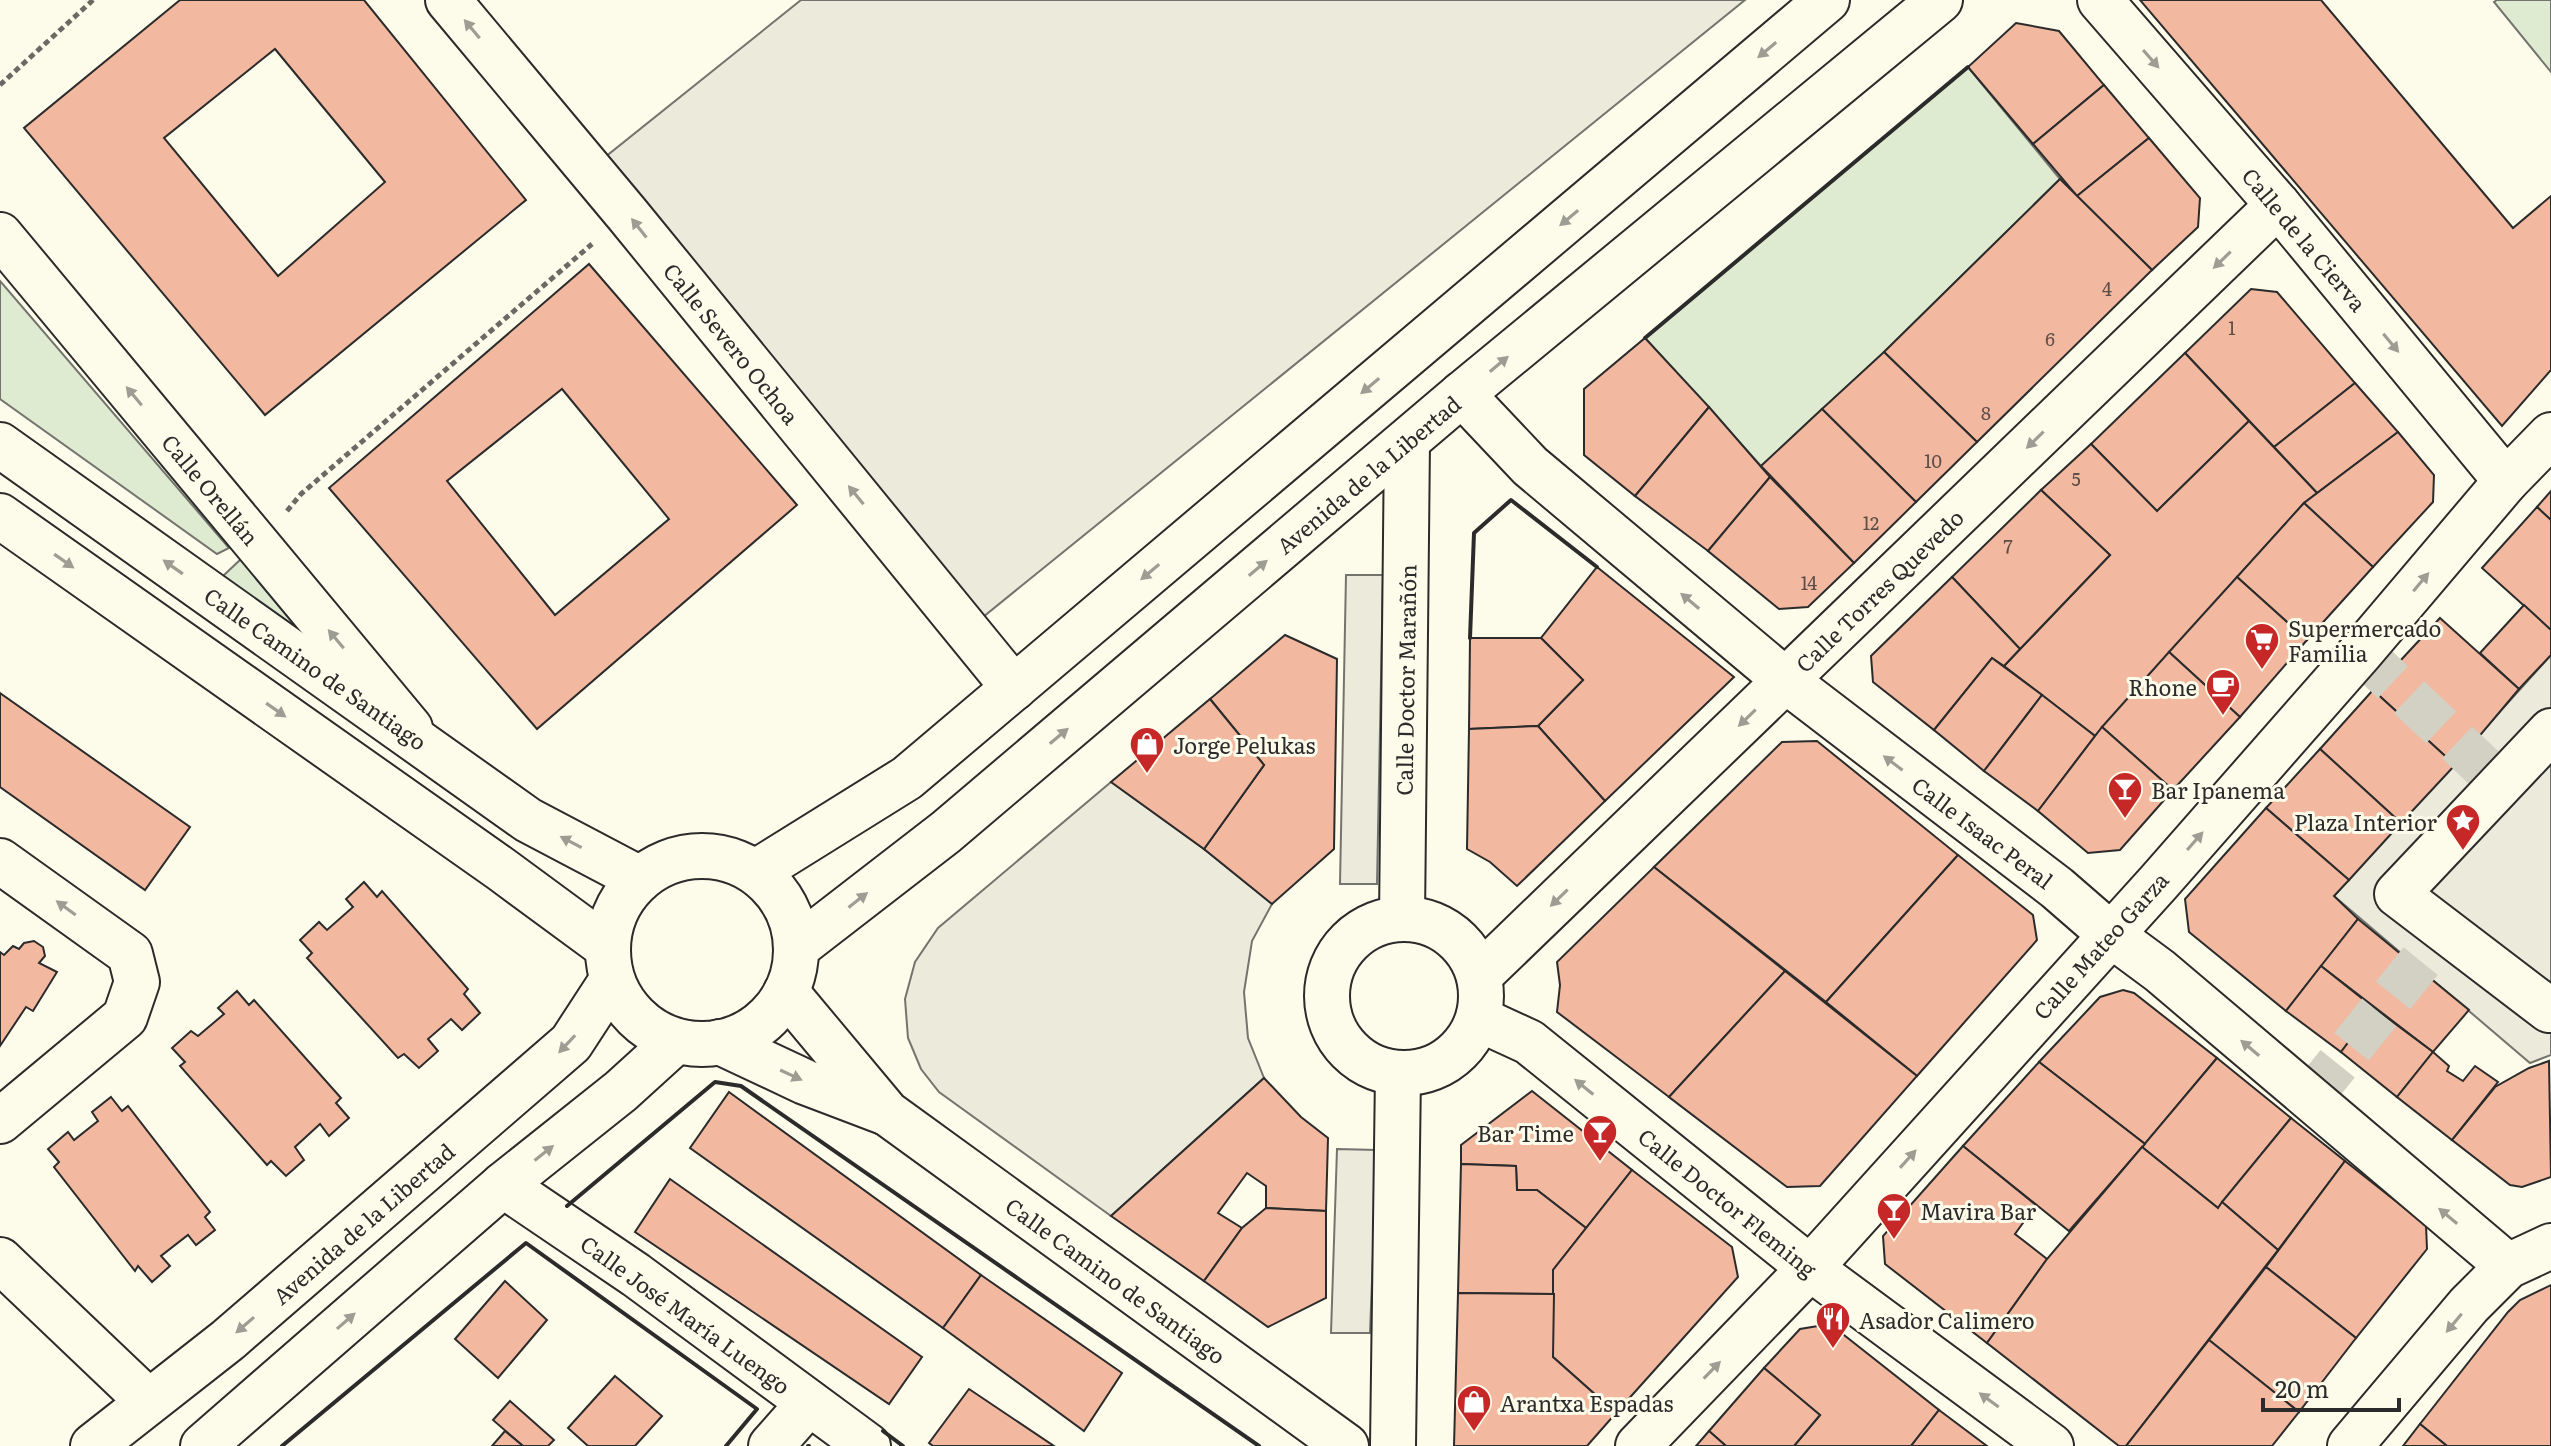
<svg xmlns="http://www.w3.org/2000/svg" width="2551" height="1446" font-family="Literata,serif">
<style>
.green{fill:#deebd1;stroke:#74746e;stroke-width:2}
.parking{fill:#eceadb;stroke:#74746e;stroke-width:2}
.building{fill:#f2b8a0;stroke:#2b2b2b;stroke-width:2;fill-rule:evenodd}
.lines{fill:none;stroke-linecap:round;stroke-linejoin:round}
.minor-tunnel{stroke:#d3d1c4;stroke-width:44;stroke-dasharray:44 22;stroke-linecap:butt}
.minor-casing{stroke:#2b2b2b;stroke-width:48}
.major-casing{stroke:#2b2b2b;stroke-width:48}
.path{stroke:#6a6964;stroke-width:5;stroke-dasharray:6 4;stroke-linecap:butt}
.minor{stroke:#fdfbea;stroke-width:44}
.major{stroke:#fdfbea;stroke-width:44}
.wall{stroke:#2b2b2b;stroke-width:4}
.oneway{fill:#9e9d94}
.labels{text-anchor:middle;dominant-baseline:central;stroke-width:6;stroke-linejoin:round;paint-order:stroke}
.number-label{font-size:18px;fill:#5d4e48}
.street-label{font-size:22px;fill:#2b2b2b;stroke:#fdfbea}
.poi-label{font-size:22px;fill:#2b2b2b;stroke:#fdfbea;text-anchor:start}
</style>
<rect width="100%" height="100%" fill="#fdfbea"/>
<!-- green -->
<g class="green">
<polygon points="2497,0 2551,0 2551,72 2494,2"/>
<polygon points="1968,67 2060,179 1884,352 1761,466 1645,338"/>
<polygon points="0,281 229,548 217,554 0,399"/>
<polygon points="241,559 298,622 292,627 222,577"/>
</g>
<!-- parking -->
<g class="parking">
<polygon points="801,0 1745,0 983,617 599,162"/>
<polygon points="1346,575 1383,575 1377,884 1340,884"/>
<polygon points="2551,655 2551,1055 2530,1063 2334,896"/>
<polygon points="1111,782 1204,849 1272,904 1252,941 1244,992 1248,1038 1264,1078 1111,1216 939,1092 921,1069 908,1038 905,999 915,962 938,928"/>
<polygon points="1337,1149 1377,1150 1370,1333 1331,1333"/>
</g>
<!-- building -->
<g class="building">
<path d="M 180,0 L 364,0 L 526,200 L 265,415 L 24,128 ZM 275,49 L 385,182 L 278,276 L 164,138 Z"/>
<polygon points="2140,0 2321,0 2513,228 2551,196 2551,370 2502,426"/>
<polygon points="2016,23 2059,31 2104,85 2033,144 1968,67"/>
<polygon points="2104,85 2149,138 2077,196 2033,144"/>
<polygon points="2149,138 2200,198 2198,227 2152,270 2077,196"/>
<polygon points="2060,179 2152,270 1977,442 1884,352"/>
<path d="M 589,264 L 797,505 L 537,729 L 329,488 ZM 562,389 L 669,519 L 555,615 L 447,481 Z"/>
<polygon points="2251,289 2277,292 2355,383 2274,447 2185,353"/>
<polygon points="1645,338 1709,407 1635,496 1584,455 1584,389"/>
<polygon points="1884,352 1977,442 1916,502 1822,409"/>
<polygon points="2185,353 2249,421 2157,511 2091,444"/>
<polygon points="2355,383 2398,432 2317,493 2274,447"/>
<polygon points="1709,407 1770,477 1708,551 1635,496"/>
<polygon points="1822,409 1916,502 1854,563 1761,466"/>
<polygon points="2249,421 2317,493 2304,503 2095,736 2004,666 2110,555 2041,490 2091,444 2157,511"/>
<polygon points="2398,432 2434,475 2433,502 2373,567 2304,503"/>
<polygon points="1770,477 1854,563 1808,607 1779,609 1708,551"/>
<polygon points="2041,490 2110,555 2020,649 1952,577"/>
<polygon points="2551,491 2551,520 2537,507"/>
<polygon points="2304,503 2373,567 2307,640 2237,577"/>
<polygon points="2537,507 2551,520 2551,630 2482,568"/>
<polygon points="1597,567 1734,677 1605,801 1538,726 1583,680 1541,638"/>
<polygon points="1952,577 2020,649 2004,666 1992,658 1934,730 1873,682 1871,656"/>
<polygon points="2237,577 2307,640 2240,717 2169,652"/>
<polygon points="2524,605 2551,630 2551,655 2519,689 2480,653"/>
<polygon points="2440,618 2519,689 2455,765 2373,690"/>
<polygon points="1285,635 1337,659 1334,849 1272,904 1204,849 1264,765 1210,699"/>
<polygon points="1470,638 1541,638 1583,680 1538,726 1469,729"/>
<polygon points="2169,652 2240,717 2173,790 2102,727"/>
<polygon points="1992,658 2042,695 1984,771 1934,730"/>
<polygon points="2373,690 2455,765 2401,823 2320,749"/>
<polygon points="0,693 190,827 145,890 0,787"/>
<polygon points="2042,695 2095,736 2038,811 1984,771"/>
<polygon points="1210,699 1264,765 1204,849 1111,782"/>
<polygon points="1538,726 1605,801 1517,886 1490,862 1467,849 1469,729"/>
<polygon points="2102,727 2173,790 2120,850 2088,853 2038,811"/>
<polygon points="1817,741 1958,855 1826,1002 1654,867 1782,742"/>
<polygon points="2320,749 2401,823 2349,880 2266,808"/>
<polygon points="2266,808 2349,880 2334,896 2358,919 2286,1011 2189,932 2185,899"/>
<polygon points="1958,855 2033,915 2037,940 1917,1076 1826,1002"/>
<polygon points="1654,867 1785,971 1669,1097 1557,1012 1560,985 1557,962"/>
<polygon points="364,882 377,897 382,891 468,989 464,994 480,1013 462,1030 451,1019 428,1039 438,1051 419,1068 404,1054 398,1058 307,958 312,953 300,940 319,922 327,930 353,907 346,899"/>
<polygon points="2358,919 2469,1010 2433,1052 2321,966"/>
<polygon points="34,941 43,947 45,956 39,963 57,972 33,1011 26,1007 0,1046 0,952 4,955 13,946 19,949 24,943"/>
<polygon points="2321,966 2374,1008 2341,1052 2286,1011"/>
<polygon points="1785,971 1917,1076 1820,1186 1787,1187 1669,1097"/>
<polygon points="2123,990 2134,993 2217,1058 2145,1144 2039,1062 2100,997"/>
<polygon points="237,991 249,1005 254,1000 341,1098 336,1103 349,1118 329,1136 320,1124 295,1147 304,1160 286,1176 271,1161 267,1165 180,1066 185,1062 172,1048 191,1031 198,1036 224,1014 218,1008"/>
<polygon points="2374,1008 2433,1052 2397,1097 2341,1052"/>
<polygon points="2433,1052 2449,1066 2447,1071 2463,1081 2475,1066 2498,1082 2452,1140 2397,1097"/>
<polygon points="2217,1058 2291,1118 2218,1208 2142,1147"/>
<polygon points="2549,1061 2551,1177 2522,1187 2510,1185 2452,1140 2495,1087 2529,1068"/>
<polygon points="2039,1062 2145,1144 2069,1231 1963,1146"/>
<polygon points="1264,1078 1301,1117 1328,1138 1326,1211 1266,1208 1266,1186 1247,1173 1218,1213 1242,1228 1204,1281 1111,1216"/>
<polygon points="1532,1091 1632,1170 1586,1228 1537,1190 1517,1190 1516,1166 1461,1164 1461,1145"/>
<polygon points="729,1092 981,1275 943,1328 690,1148"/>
<polygon points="111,1097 122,1111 128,1106 210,1212 205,1217 215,1230 196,1245 188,1235 161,1256 170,1266 152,1282 138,1266 135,1271 54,1167 59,1162 48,1149 68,1132 74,1140 98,1121 92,1112"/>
<polygon points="2291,1118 2345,1161 2278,1250 2222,1202"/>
<polygon points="1963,1146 2036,1205 2015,1234 2047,1259 1987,1343 1885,1264 1883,1236"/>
<polygon points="2142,1147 2218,1208 2222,1202 2278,1250 2126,1446 2119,1446 1987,1343 2047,1259"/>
<polygon points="2345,1161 2426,1225 2427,1249 2356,1338 2266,1267"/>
<polygon points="1461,1164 1516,1166 1517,1190 1537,1190 1586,1228 1553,1270 1554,1294 1458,1293"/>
<polygon points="1632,1170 1732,1247 1738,1277 1616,1413 1553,1357 1553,1270"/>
<polygon points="670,1179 922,1357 889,1404 635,1232"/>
<polygon points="1266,1208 1326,1211 1326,1298 1268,1327 1204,1281 1242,1228"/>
<polygon points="2266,1267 2356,1338 2299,1412 2209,1340"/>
<polygon points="981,1275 1122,1373 1084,1431 943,1328"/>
<polygon points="505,1281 547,1320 498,1378 455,1339"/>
<polygon points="2551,1285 2551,1446 2447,1446 2420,1424 2508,1312 2520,1300"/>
<polygon points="1458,1293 1554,1294 1553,1357 1616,1413 1587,1446 1454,1446"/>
<polygon points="1830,1324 1939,1410 1911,1446 1794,1446 1820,1415 1764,1368 1800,1329"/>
<polygon points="2209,1340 2299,1412 2272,1446 2126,1446"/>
<polygon points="1764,1368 1820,1415 1794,1446 1726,1446 1709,1431"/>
<polygon points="615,1376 662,1416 635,1446 588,1446 568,1428"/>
<polygon points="969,1389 1054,1446 933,1446 929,1443"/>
<polygon points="510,1401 554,1440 548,1446 523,1446 493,1420"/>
<polygon points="1939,1410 1987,1446 1911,1446"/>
<polygon points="2420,1424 2447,1446 2403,1446"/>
<polygon points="505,1431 523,1446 492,1446"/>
<polygon points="1709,1431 1726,1446 1696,1446"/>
</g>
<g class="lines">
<!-- minor-tunnel -->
<g class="minor-tunnel">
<polyline points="2361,652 2500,783"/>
<polyline points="2310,1098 2445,931"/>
</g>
<defs>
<g id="minor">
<polyline points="448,0 627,214 1014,688"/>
<polyline points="2100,0 2278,205 2506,481"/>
<polyline points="0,235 410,728"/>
<polyline points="1462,394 1530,466 1785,680 2057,888 2110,934 2160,971 2508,1266"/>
<polyline points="2551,731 2397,894 2549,1010 2551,1009"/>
<polyline points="0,861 130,954 137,982 125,1017 0,1121"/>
<circle cx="1404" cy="996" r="77"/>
<polyline points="1402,919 1407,442"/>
<polyline points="1480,975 2278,205"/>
<polyline points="786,992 887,1113 1346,1446"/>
<polyline points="1479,1019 1529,1042 1810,1268 2051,1446"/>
<polyline points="720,1042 805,1082 884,1112"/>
<polyline points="503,1185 636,1275 868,1446"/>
<polyline points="0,1260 148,1401"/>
<polyline points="771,1446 809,1403"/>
<polyline points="1393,1446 1398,1074"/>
<polyline points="1638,1446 1810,1268 2159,882 2361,652 2506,481 2551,435"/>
<polyline points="2350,1446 2469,1305 2508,1266 2551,1246"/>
</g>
<g id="major">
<polyline points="0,445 528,820 640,879"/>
<polyline points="0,516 501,869 607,947"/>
<circle cx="702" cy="950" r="94"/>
<polyline points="756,872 907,778 1827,0"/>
<polyline points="796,948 946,832 1462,394 1940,0"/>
<polyline points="93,1446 228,1340 571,1043 612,980"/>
<polyline points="203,1446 503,1185 621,1091 676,1041"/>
</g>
</defs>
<!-- minor casing -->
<use href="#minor" class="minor-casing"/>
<!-- major casing -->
<use href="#major" class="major-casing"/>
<!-- path -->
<g class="path">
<polyline points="0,85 93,0"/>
<polyline points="287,511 301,494 592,244"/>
</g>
<!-- minor -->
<use href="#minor" class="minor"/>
<!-- major -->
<use href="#major" class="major"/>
<!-- wall -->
<g class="wall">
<polyline points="1645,338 1968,67"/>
<polyline points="1470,638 1474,533 1511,500 1597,567"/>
<polyline points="567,1206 715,1082 741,1086 1259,1446"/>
<polyline points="883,1431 903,1446"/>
<polyline points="282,1446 526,1243 757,1409 726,1446"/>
<polyline points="808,1446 809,1446"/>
</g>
</g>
<!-- one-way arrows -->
<defs><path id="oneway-solid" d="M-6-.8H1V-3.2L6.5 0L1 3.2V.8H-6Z" transform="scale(2)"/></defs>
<g class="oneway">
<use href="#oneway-solid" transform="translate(472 29) rotate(-130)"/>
<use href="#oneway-solid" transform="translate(1767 50) rotate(140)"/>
<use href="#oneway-solid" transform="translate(2151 59) rotate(49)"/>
<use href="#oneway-solid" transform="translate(1569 218) rotate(140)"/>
<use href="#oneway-solid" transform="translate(639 228) rotate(-128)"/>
<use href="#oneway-solid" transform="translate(2222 260) rotate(136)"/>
<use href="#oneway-solid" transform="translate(2391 343) rotate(50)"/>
<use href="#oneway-solid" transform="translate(1499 364) rotate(-40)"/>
<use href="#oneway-solid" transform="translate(1370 386) rotate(140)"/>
<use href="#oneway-solid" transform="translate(134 396) rotate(-130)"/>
<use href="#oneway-solid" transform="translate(2035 440) rotate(136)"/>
<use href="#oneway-solid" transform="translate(856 495) rotate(-129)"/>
<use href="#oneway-solid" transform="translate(64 561) rotate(35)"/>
<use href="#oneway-solid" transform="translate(173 567) rotate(-145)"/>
<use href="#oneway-solid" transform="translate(1258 568) rotate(-40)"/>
<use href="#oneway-solid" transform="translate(1150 572) rotate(140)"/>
<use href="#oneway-solid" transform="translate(2421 582) rotate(-50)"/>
<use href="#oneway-solid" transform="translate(1690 601) rotate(-140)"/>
<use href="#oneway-solid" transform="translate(336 639) rotate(-130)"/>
<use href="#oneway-solid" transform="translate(276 710) rotate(35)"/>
<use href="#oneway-solid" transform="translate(1747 718) rotate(136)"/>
<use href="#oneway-solid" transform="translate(1059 736) rotate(-40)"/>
<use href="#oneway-solid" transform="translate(1893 763) rotate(-143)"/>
<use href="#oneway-solid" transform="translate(2195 841) rotate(-49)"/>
<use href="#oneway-solid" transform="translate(571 842) rotate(-152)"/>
<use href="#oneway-solid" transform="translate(1559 898) rotate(136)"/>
<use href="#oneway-solid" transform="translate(858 900) rotate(-38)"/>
<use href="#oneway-solid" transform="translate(66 908) rotate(-144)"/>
<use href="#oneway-solid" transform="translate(567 1044) rotate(133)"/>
<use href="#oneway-solid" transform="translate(2250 1048) rotate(-140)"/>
<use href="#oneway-solid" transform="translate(791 1075) rotate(25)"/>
<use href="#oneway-solid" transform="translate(1584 1087) rotate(-141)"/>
<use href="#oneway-solid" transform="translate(544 1153) rotate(-38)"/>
<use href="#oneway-solid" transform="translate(1908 1159) rotate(-48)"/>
<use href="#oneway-solid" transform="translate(2448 1216) rotate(-140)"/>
<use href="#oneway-solid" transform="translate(346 1321) rotate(-41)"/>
<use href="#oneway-solid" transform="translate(2454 1323) rotate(130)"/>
<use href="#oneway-solid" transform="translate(245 1325) rotate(139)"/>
<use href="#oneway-solid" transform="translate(1712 1370) rotate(-46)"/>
<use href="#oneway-solid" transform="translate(1989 1400) rotate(-144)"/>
</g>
<!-- icons -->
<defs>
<symbol id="supermarket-pin" viewBox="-11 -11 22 30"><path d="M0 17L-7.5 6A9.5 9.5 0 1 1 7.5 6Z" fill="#c62828" stroke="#fdfbea"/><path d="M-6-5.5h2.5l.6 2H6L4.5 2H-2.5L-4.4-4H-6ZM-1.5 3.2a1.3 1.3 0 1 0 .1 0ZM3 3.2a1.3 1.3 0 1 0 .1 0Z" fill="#fff"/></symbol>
<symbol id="cafe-pin" viewBox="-11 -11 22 30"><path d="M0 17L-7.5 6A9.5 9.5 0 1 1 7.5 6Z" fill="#c62828" stroke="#fdfbea"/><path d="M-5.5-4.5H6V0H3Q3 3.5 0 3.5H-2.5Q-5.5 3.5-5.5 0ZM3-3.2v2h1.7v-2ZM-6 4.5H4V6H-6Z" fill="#fff"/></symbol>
<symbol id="shop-pin" viewBox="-11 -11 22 30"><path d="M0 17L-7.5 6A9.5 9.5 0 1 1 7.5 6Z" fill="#c62828" stroke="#fdfbea"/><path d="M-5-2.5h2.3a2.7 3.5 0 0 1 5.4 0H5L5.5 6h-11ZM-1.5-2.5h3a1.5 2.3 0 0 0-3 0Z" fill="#fff"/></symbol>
<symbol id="bar-pin" viewBox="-11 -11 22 30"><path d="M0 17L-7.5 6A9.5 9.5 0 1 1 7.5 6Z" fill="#c62828" stroke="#fdfbea"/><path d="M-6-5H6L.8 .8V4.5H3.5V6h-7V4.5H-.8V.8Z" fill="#fff"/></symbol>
<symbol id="sight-pin" viewBox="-11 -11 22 30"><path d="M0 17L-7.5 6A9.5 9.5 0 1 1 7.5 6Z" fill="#c62828" stroke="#fdfbea"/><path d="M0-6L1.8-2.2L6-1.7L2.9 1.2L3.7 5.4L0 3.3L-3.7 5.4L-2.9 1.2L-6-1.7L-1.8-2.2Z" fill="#fff"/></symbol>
<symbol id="restaurant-pin" viewBox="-11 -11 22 30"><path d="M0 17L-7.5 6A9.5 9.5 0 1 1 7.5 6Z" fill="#c62828" stroke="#fdfbea"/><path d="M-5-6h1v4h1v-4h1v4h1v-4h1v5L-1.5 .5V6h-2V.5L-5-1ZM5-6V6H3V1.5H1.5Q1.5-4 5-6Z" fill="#fff"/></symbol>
</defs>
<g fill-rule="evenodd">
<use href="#supermarket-pin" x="2242" y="620" width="40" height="54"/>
<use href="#cafe-pin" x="2203" y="666" width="40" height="54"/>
<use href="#shop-pin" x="1127" y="724" width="40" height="54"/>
<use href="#bar-pin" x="2105" y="769" width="40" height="54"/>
<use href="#sight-pin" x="2443" y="801" width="40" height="54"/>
<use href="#bar-pin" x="1580" y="1112" width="40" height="54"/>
<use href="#bar-pin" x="1874" y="1190" width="40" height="54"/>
<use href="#restaurant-pin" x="1813" y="1299" width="40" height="54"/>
<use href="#shop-pin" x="1454" y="1382" width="40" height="54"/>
</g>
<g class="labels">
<!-- number labels -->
<g class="number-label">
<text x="2107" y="288">4</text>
<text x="2232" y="327">1</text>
<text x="2050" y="338">6</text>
<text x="1986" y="412">8</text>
<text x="1933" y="460">10</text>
<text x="2076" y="478">5</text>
<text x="1871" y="522">12</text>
<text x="2008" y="545">7</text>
<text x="1809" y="582">14</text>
</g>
<!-- street labels -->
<g class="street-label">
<text transform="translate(2305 239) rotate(50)">Calle de la Cierva</text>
<text transform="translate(732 343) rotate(51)">Calle Severo Ochoa</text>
<text transform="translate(1368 474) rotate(-40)">Avenida de la Libertad</text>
<text transform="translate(211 489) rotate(50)">Calle Orellán</text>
<text transform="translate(1879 590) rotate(-44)">Calle Torres Quevedo</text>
<text transform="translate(316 668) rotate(35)">Calle Camino de Santiago</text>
<text transform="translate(1405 680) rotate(-89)">Calle Doctor Marañón</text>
<text transform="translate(1983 832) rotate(37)">Calle Isaac Peral</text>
<text transform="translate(2100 945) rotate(-48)">Calle Mateo Garza</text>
<text transform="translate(1728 1202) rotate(39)">Calle Doctor Fleming</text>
<text transform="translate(363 1223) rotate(-41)">Avenida de la Libertad</text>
<text transform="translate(1116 1280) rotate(36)">Calle Camino de Santiago</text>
<text transform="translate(686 1314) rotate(36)">Calle José María Luengo</text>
</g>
<!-- poi labels -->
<g class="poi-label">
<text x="2288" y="627">Supermercado<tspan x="2288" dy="25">Familia</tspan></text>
<text x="2197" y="686" text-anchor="end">Rhone</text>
<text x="1173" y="744">Jorge Pelukas</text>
<text x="2151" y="789">Bar Ipanema</text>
<text x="2437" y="821" text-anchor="end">Plaza Interior</text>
<text x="1574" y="1132" text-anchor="end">Bar Time</text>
<text x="1920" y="1210">Mavira Bar</text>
<text x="1859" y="1319">Asador Calimero</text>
<text x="1500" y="1402">Arantxa Espadas</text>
</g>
</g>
<!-- scale -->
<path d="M2263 1398v12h136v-12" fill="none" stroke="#2b2b2b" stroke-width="4"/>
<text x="2275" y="1398" font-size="24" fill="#2b2b2b" stroke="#fdfbea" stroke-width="6" paint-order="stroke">20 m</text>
</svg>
